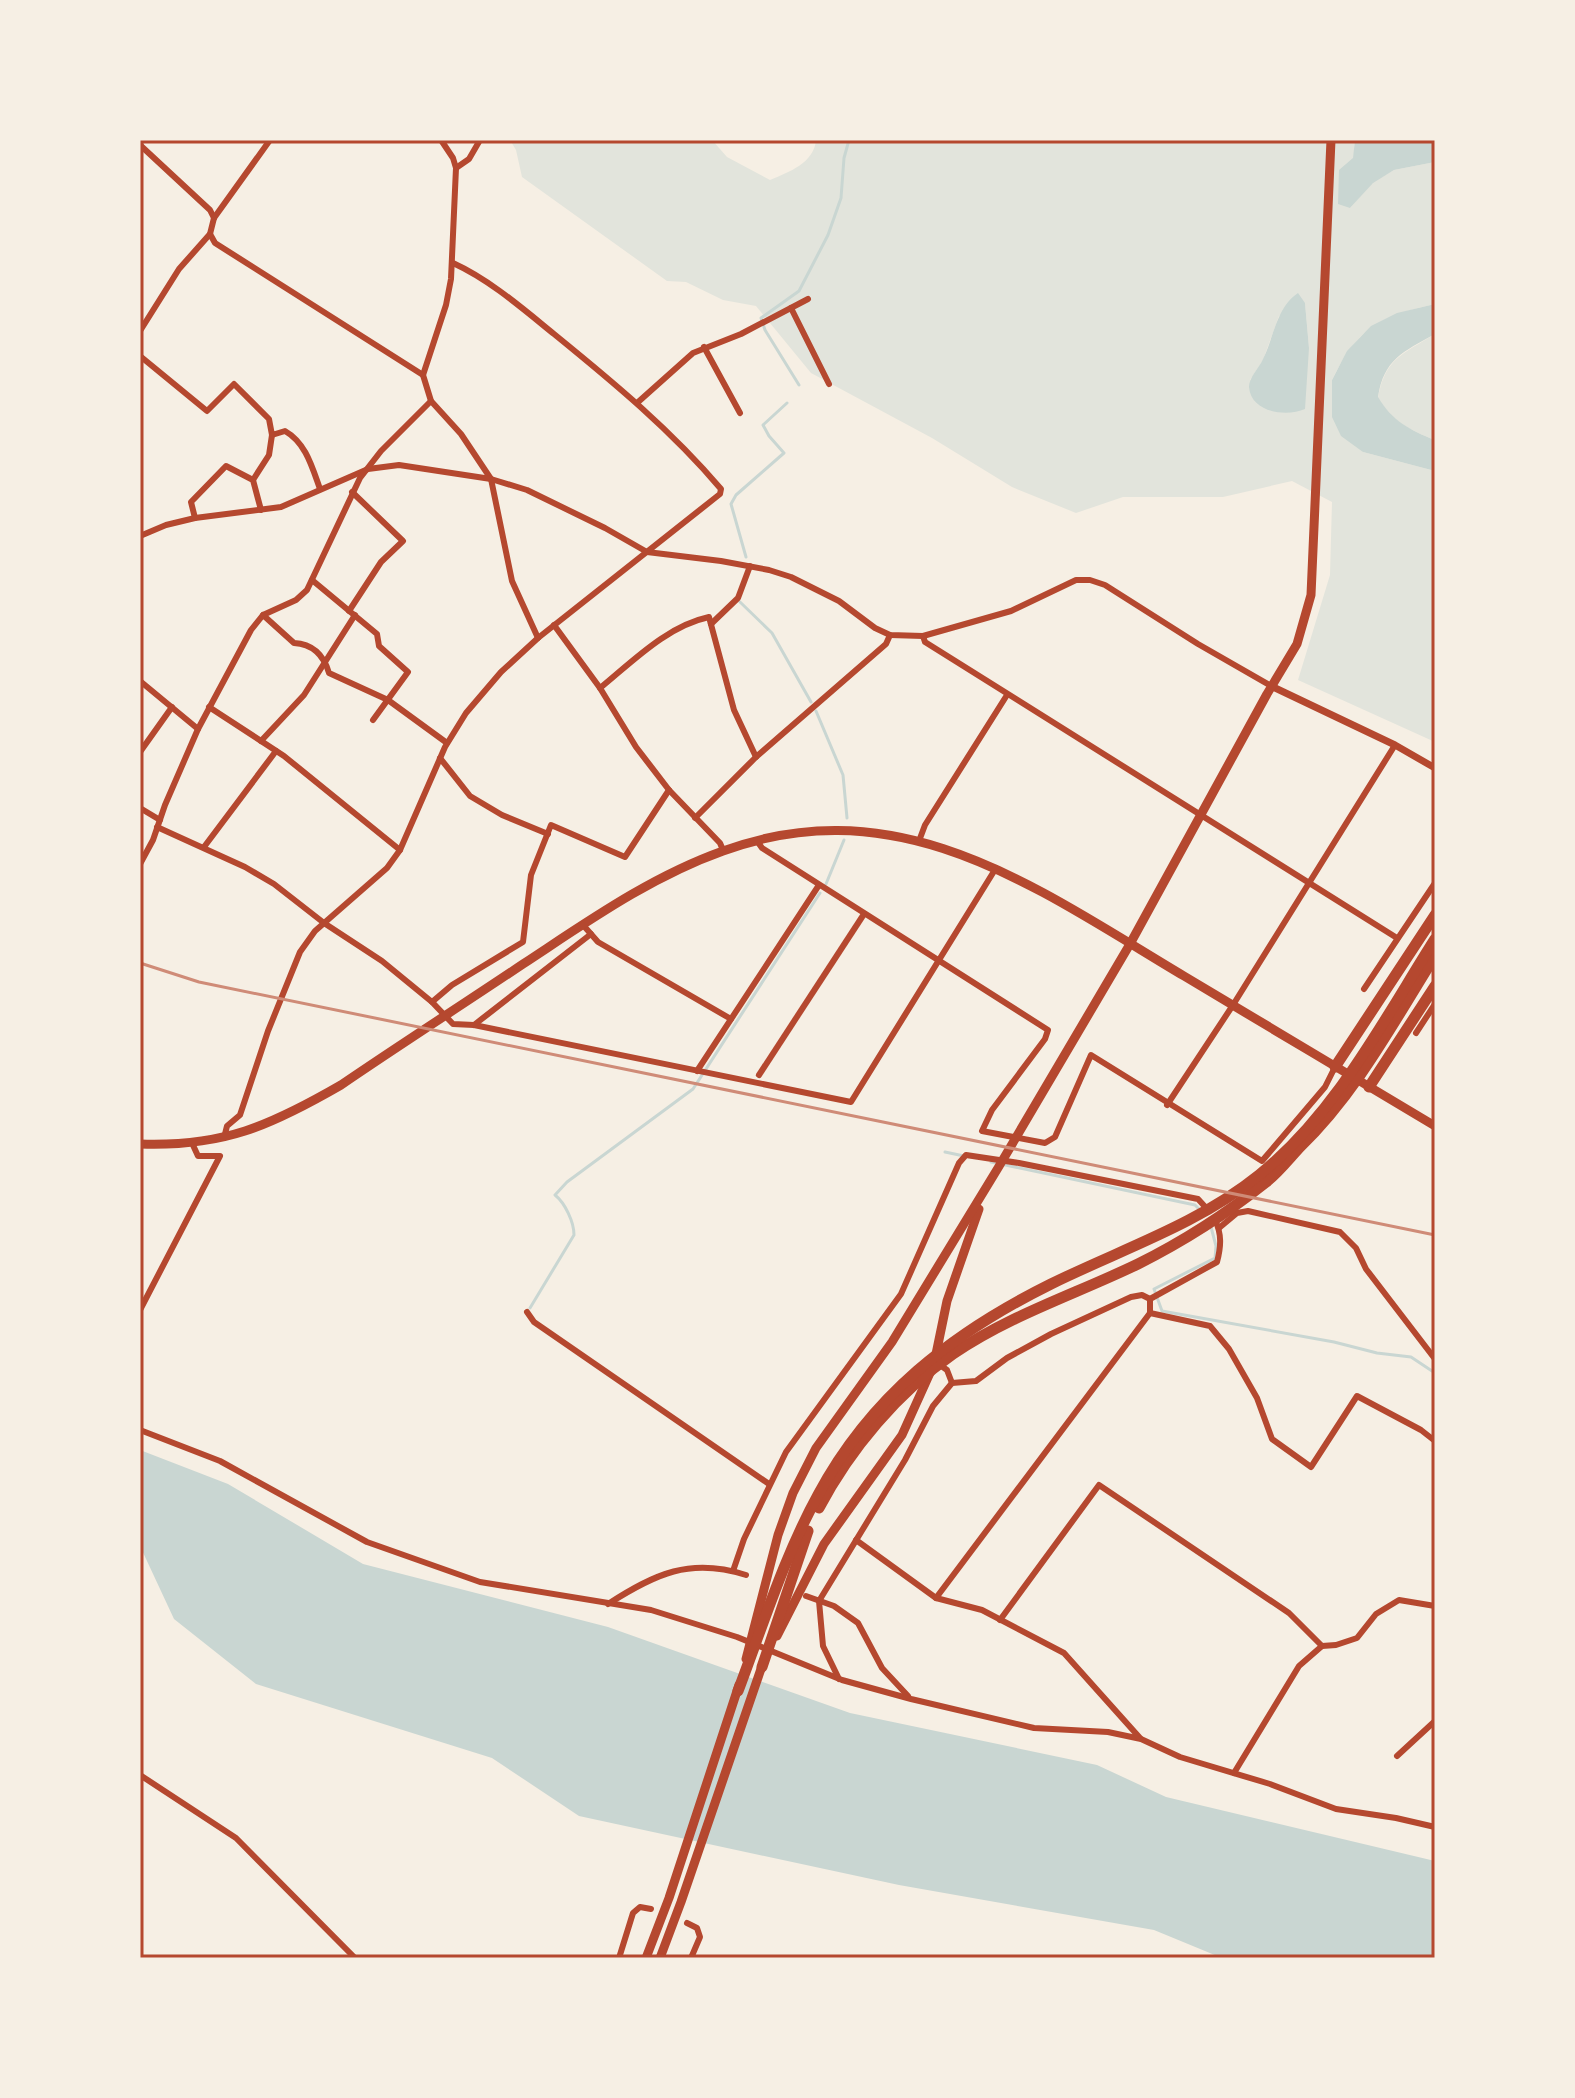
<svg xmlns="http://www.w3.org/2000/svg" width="1575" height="2098" font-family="'Fira Sans',sans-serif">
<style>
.green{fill:#e2e4dc;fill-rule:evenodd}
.water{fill:#c9d6d2}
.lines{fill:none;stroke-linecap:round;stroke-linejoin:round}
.stream{stroke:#c9d6d2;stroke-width:3}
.minor{stroke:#b5482f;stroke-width:6}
.tertiary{stroke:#b5482f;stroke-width:7}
.primary{stroke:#b5482f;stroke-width:9}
.motorway{stroke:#b5482f;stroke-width:11}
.rail{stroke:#cf8b77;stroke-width:3}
.neatline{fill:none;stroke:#b5482f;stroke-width:3}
</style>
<rect width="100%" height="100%" fill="#f6efe4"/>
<!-- green -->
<g class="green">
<path d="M 510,140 L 712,140 L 727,157 L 770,180 C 789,172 814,163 816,140 L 1355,140 L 1350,208 L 1373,182 L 1394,170 L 1435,162 L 1435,304 C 1378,317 1359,327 1332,380 L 1363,452 L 1435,471 L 1435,742 L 1298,680 L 1330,575 L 1332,502 L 1292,481 L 1223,497 L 1123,497 L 1076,513 L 1012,487 L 932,438 L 811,373 L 756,306 L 723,300 L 686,282 L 667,281 L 522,177 L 516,150 ZM 1305,303 L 1309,348 L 1250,380 L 1263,360 L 1279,316 Z"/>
<path d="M 1435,334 L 1435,440 C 1410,430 1392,421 1378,398 C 1385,358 1403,354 1435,334 Z"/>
</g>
<!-- water -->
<g class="water">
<polygon points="1355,140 1435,140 1435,162 1394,170 1373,183 1350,208 1338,204 1339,170 1353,158"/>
<path d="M 1298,293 L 1305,303 L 1309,348 L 1305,409 C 1287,417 1251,413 1249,387 C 1249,377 1259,368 1263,359 C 1274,337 1276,308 1298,293 Z"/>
<path d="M 1435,304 L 1435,334 C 1403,352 1384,359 1378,397 C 1392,421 1410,430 1435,440 L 1435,471 L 1363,452 L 1341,436 L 1332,417 L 1332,380 L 1347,351 L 1371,326 L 1397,313 Z"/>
<polygon points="140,1450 228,1484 363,1564 608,1627 850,1713 1097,1765 1166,1797 1435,1861 1435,1958 1222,1958 1154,1930 899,1885 579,1816 492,1758 256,1684 174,1619 140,1546"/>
</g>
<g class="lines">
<!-- stream -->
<g class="stream">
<polyline points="799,385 765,330 761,318 799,291 828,235 841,198 844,158 849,140"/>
<polyline points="746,557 731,504 736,495 784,453 769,436 763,425 787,403"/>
<polyline points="740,602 772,633 811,702"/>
<polyline points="816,711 843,775 847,818"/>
<polyline points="826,884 844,840"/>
<polyline points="945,1152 964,1156"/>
<polyline points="991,1162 1195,1205 1201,1211"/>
<polyline points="1211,1227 1216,1246 1215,1258 1154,1289 1162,1311 1334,1342 1377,1353 1411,1357 1435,1373"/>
<path d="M 530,1308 L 574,1235 C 574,1222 565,1203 555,1195 L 567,1182 L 693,1089 L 820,893"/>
</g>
<!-- minor -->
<g class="minor">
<polyline points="441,140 453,158 456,168"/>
<polyline points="480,140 469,159 456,168 451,279 446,305 423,375 431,401 461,434 491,479 512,581 538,638"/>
<polyline points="140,145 210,210 214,218"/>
<polyline points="210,234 215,243 423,375"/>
<polyline points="791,308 829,384"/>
<polyline points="140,331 179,269 210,234 214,218 270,140"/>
<polyline points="704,347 740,413"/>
<path d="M 140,356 L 207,411 L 234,384 L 269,419 L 272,435 L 285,431 C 306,443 312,467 320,489"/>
<polyline points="637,403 693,353 741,334 808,299"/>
<polyline points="253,480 269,455 272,435"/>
<polyline points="195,518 191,502 226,466 253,480 261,510"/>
<polyline points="140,536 166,525 195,518 281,507 368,469 399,465 491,479 527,490 605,528 647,552 721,561 769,570 791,577 839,601 875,628 890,635 923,636 1011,611 1076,580 1090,580 1105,585 1198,644 1271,686"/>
<polyline points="312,580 377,634 379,646 408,672 373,720"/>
<polyline points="349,611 381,562 403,541 352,492"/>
<path d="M 263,615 L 294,643 C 313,644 324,656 329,673 L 388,700 L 447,743"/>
<polyline points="711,624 738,598 750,566"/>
<polyline points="554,625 600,688 636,747 669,790 720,843 723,850"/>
<polyline points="923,636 925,642 1397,938"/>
<polyline points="140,681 198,729"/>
<path d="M 600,688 C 633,661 667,626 709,617 L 734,710 L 756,757"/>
<polyline points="209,707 284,756 400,850"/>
<polyline points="261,741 304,695 355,615"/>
<polyline points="140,752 172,707"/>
<polyline points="440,758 470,796 502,815 548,834"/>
<polyline points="140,808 160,820"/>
<polyline points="695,818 756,757 886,644 890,635"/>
<polyline points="157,827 245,867 274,884 324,923 382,961 432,1002 452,985 523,942 531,875 551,825 625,857 669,790"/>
<polyline points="757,841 762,848 1048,1030 1045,1039 992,1110 982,1131 1045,1143 1055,1137 1091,1055 1262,1161 1325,1087 1335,1067"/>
<polyline points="919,841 925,825 1007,695"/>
<polyline points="204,847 276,751"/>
<polyline points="140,864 153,840 165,805 198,729 251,630 263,615 296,600 307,590 360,478 381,451 431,401"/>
<polyline points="583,925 598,942 731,1019"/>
<polyline points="1364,989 1435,883"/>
<polyline points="432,1002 453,1024 474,1025 851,1102 996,868"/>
<polyline points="474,1025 591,934"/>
<polyline points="1416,1033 1435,1004"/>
<polyline points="697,1071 819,885"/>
<polyline points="759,1075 864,914"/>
<polyline points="1167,1105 1233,1005 1395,745"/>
<path d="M 224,1138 L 227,1126 L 240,1115 L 268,1031 L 300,952 L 315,931 L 387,868 L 400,850 L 445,747 L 466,713 L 501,672 L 538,638 L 720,494 L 721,489 C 671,430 613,382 554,334 C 522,308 490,280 453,263"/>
<polyline points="1219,1228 1237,1213 1248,1211 1340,1232 1356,1248 1366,1269 1435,1359"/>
<polyline points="140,1310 220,1156 198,1156 192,1143"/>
<polyline points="527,1312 534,1322 769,1484"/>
<polyline points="1150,1313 1210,1326 1229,1349 1257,1398 1272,1439 1311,1467 1357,1396 1421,1430 1435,1441"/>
<polyline points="940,1365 947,1370 952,1383"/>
<polyline points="140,1430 220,1461 367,1542 480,1582 651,1610 737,1637 842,1680 911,1699 1034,1728 1108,1732 1141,1739 1180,1757 1270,1784 1336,1809 1396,1818 1435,1827"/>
<polyline points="856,1540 936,1598 982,1610 1064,1653 1140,1738"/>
<polyline points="733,1571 744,1539 786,1452 901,1294 959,1163 966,1155 1019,1163 1198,1199 1209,1211"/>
<polyline points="806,1596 834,1606 858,1623 882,1668 908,1696"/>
<polyline points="936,1598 1150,1313 1150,1299"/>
<path d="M 608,1604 C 655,1574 690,1557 746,1575"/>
<polyline points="1000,1620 1099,1485 1289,1613 1322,1646"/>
<path d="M 839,1679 L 823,1646 L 819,1601 L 905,1460 L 933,1406 L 952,1383 L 976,1381 L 1007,1358 L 1051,1334 L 1131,1297 L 1142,1295 L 1150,1299 L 1217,1262 C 1221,1247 1222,1234 1215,1220"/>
<polyline points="1397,1756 1435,1721"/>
<polyline points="1234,1773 1299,1666 1322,1646 1336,1645 1357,1638 1376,1614 1399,1600 1435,1606"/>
<polyline points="140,1775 236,1838 355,1958"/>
<polyline points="687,1923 697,1928 700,1937 691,1958"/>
<polyline points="619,1958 633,1913 640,1907 651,1909"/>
</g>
<!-- tertiary -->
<polyline class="tertiary" points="1271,686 1395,745 1435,768"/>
<!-- primary -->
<g class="primary">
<path d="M 140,1144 C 223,1147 270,1126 341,1085 C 401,1044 462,1005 523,964 C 587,922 650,877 723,851 C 901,786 1038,889 1184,976 C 1268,1026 1351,1076 1435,1126"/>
<polyline points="935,1359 947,1301 979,1209"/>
<polyline points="777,1636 824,1544 902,1435 930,1373"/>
<polyline points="746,1659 778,1535 793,1493 816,1448 892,1342 998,1168 1130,944 1267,694 1297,644 1311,595 1331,140"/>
<polyline points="646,1958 669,1898 739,1685"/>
<polyline points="660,1958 681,1902 763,1663"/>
</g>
<!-- motorway -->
<g class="motorway">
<polyline points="1335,1067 1435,915"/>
<polyline points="1369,1087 1435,986"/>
<path d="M 819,1508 C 850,1449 898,1392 953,1354 C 1010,1315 1076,1294 1138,1264 C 1182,1242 1226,1214 1265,1183 C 1278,1173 1288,1160 1299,1148 C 1356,1093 1393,1023 1435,956"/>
<polyline points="762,1667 808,1531"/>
<path d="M 738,1691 C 763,1625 784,1557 818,1495 C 871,1396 952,1333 1051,1284 C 1122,1249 1197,1225 1259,1175 C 1336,1113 1383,1021 1435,939"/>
</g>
<!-- rail -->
<polyline class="rail" points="140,963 199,982 1435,1235"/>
</g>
<!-- border -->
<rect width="1575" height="2098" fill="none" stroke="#f6efe4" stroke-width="284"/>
<rect x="142" y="142" width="1291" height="1814" class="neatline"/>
</svg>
